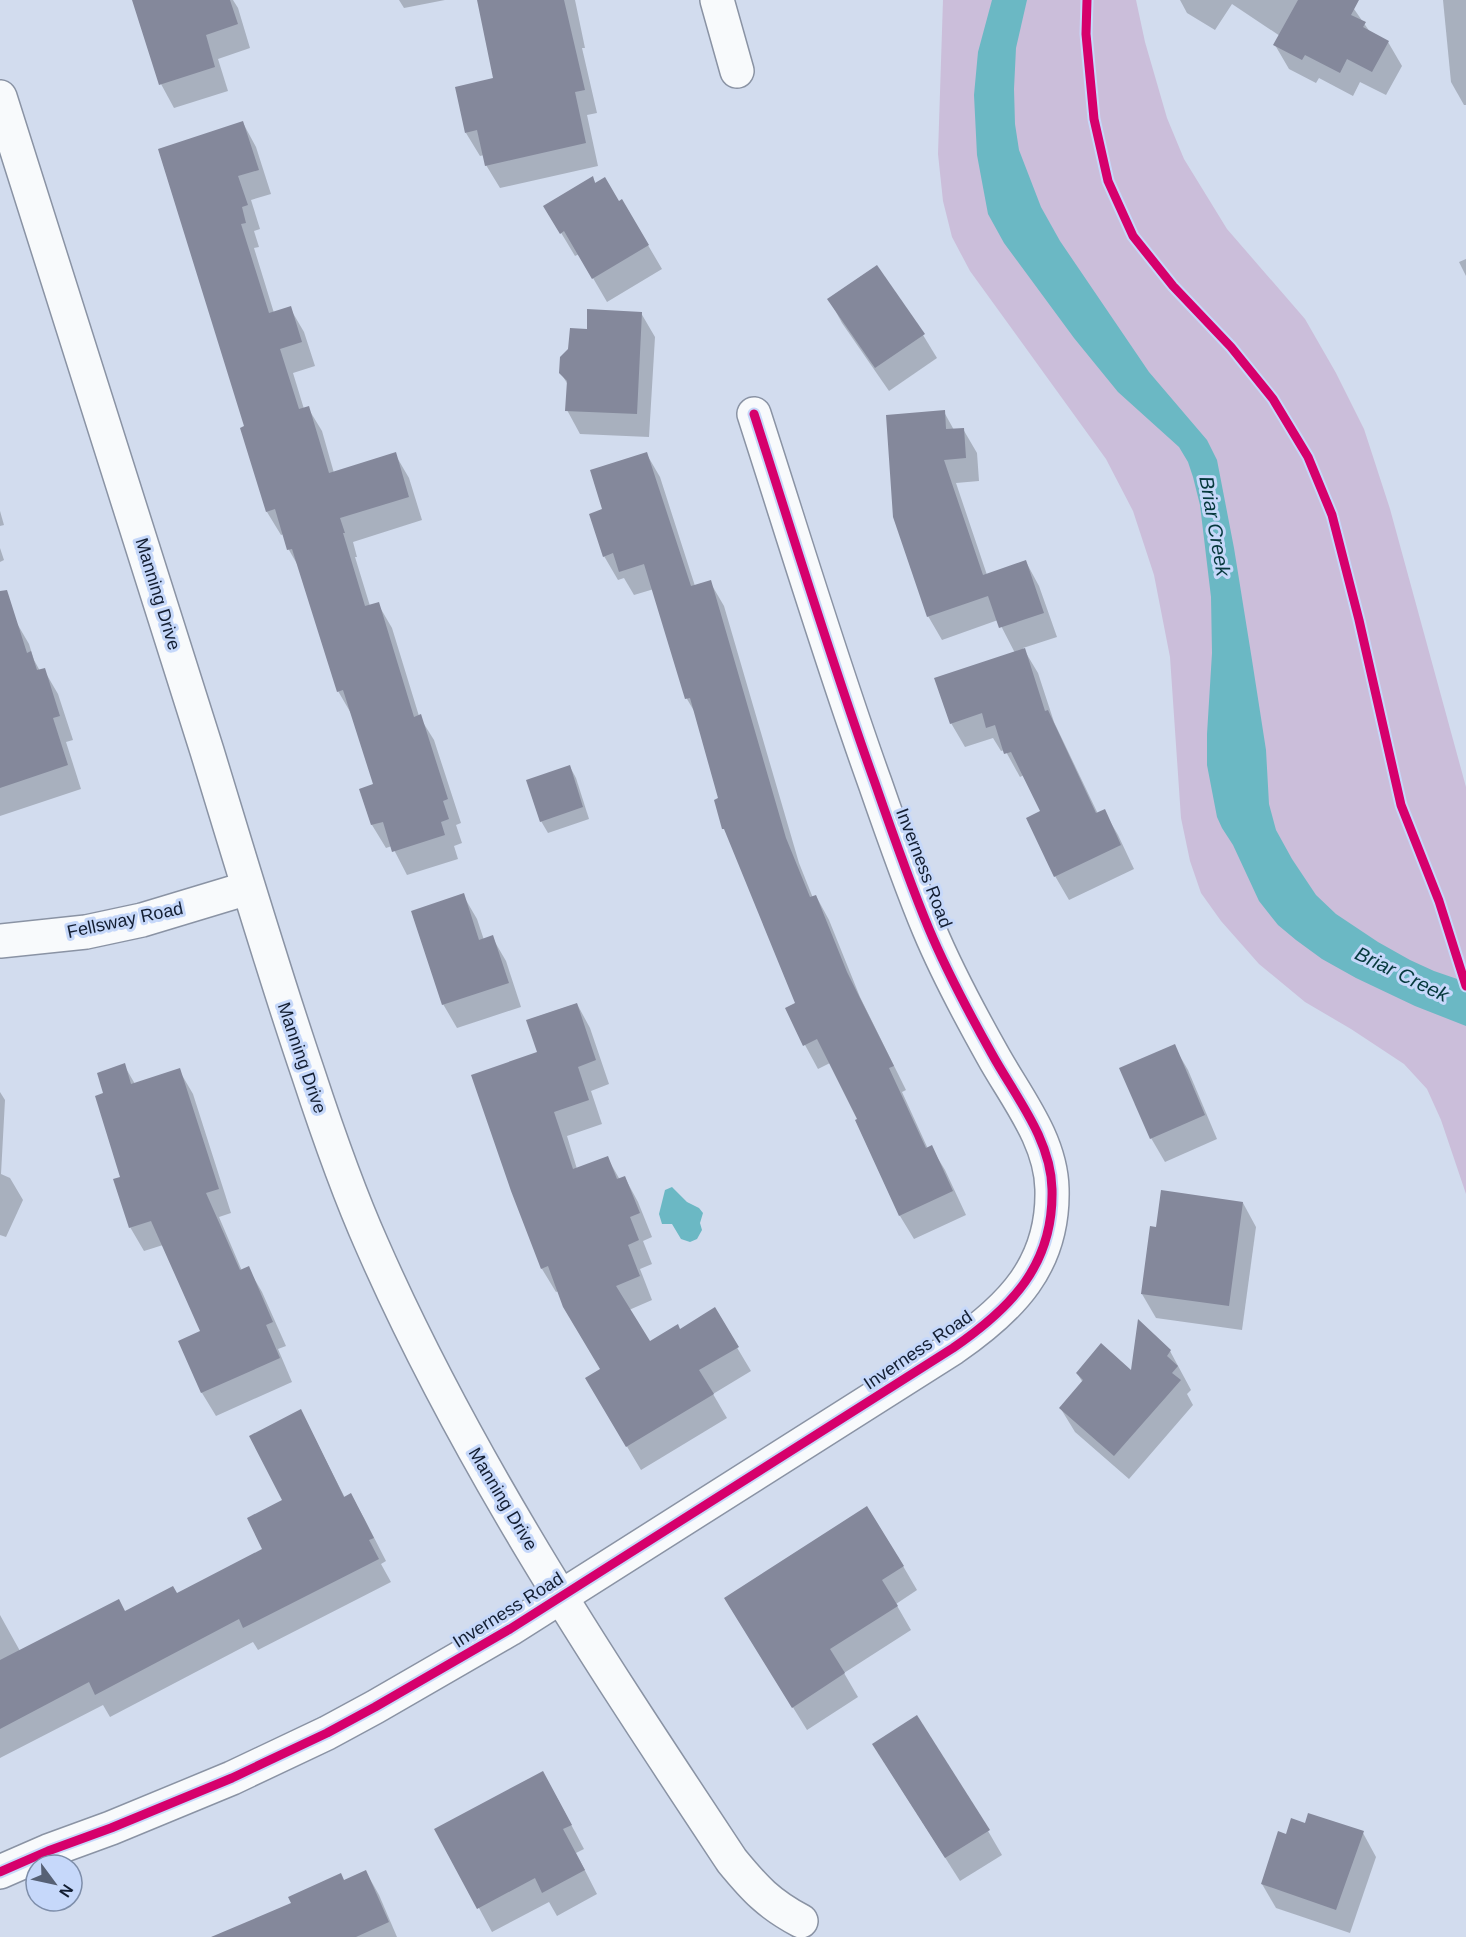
<svg xmlns="http://www.w3.org/2000/svg" width="1466" height="1937" font-family="Arial,sans-serif">
<style>
.green{fill:#cbbeda}
.water{fill:#6bb8c4}
.shadow{fill:#0003}
.building{fill:#84889b}
.lines{fill:none;stroke-linecap:round;stroke-linejoin:round}
.minor-casing{stroke:#8a93a4;stroke-width:36}
.minor{stroke:#f8fafc;stroke-width:33}
.cycleway-casing{stroke:#c6d8fa;stroke-width:13}
.cycleway{stroke:#d6006c;stroke-width:9}
.labels{text-anchor:middle;dominant-baseline:central;stroke-width:6;stroke-linejoin:round;paint-order:stroke}
.street-label{font-size:18px;fill:#131e32;stroke:#c6d8fa}
.water-label{font-size:20px;font-style:italic;fill:#06393d;stroke:#c6d8fa}
</style>
<rect width="100%" height="100%" fill="#d2dcee"/>
<!-- green -->
<polygon class="green" points="943,0 1136,0 1145,42 1167,118 1184,159 1227,229 1305,319 1336,373 1364,429 1390,509 1466,787 1466,1194 1441,1120 1427,1089 1404,1064 1351,1029 1305,1002 1259,964 1221,921 1201,893 1190,861 1181,818 1170,657 1154,575 1133,511 1106,459 970,271 952,237 943,201 938,154"/>
<!-- water -->
<g class="water">
<polygon points="992,0 1027,0 1016,48 1014,89 1015,124 1019,150 1041,207 1060,241 1149,372 1207,440 1217,460 1234,548 1252,660 1266,750 1269,804 1276,830 1292,859 1316,895 1336,914 1378,942 1410,960 1434,971 1466,982 1466,1026 1415,1006 1356,978 1322,959 1296,940 1278,925 1259,901 1233,845 1222,828 1217,817 1207,765 1207,734 1212,653 1211,597 1200,505 1193,477 1188,462 1179,447 1118,392 1074,338 1004,243 988,214 977,155 974,95 978,52"/>
<polygon points="672,1187 687,1202 699,1208 703,1213 700,1223 702,1230 697,1239 690,1242 681,1239 672,1224 662,1224 659,1214 665,1190"/>
</g>
<!-- shadow -->
<g class="shadow">
<polygon points="134,0 233,0 238,8 250,48 218,59 228,91 174,108 161,84"/>
<polygon points="399,0 445,0 404,8"/>
<polygon points="478,0 575,0 585,48 582,48 597,113 587,115 598,166 500,188 486,165 484,155 480,156 466,133 495,80"/>
<polygon points="1180,0 1338,0 1354,9 1370,32 1388,42 1402,66 1386,95 1360,82 1353,96 1319,78 1316,83 1289,69 1275,45 1280,36 1232,4 1215,30 1187,13"/>
<polygon points="1443,0 1466,0 1466,105 1464,105 1451,82"/>
<polygon points="243,123 256,147 271,194 251,200 260,229 254,231 259,247 254,248 274,313 290,308 304,332 315,366 293,373 304,409 308,408 322,431 334,473 395,454 409,478 422,520 353,542 357,557 355,557 370,606 378,604 392,628 419,716 434,740 461,823 456,825 462,843 454,846 458,859 407,875 392,846 386,848 372,825 361,790 375,785 352,715 338,691 300,569 289,550 284,534 281,535 267,512 242,429 246,427 159,150"/>
<polygon points="593,178 596,184 618,203 622,201 662,269 607,302 579,254 575,256 545,206"/>
<polygon points="1466,259 1466,276 1459,262"/>
<polygon points="829,299 923,335 937,358 889,391 842,323"/>
<polygon points="641,313 655,337 649,437 580,434 567,410 568,385 561,373 588,330"/>
<polygon points="944,412 954,430 963,429 977,453 979,481 956,483 987,575 1026,562 1039,586 1057,637 1023,648 1038,673 1054,722 1098,814 1104,811 1118,835 1134,869 1069,900 1055,876 1042,812 1024,775 1020,777 1005,750 1001,751 993,738 965,747 951,723 1015,653 998,620 942,640 928,616"/>
<polygon points="646,453 660,477 695,586 710,582 724,606 799,863 813,898 816,896 829,920 860,997 906,1090 902,1092 928,1149 931,1147 945,1170 966,1215 914,1239 900,1216 856,1121 859,1120 830,1063 818,1069 805,1045 797,1004 720,799 697,716 687,699 654,589 634,595 624,578 618,580 604,556 604,510"/>
<polygon points="0,511 4,525 0,526"/>
<polygon points="0,548 4,560 0,562"/>
<polygon points="15,620 29,644 34,660 40,671 44,670 58,694 73,740 66,742 81,789 0,816 0,625"/>
<polygon points="570,767 576,778 589,819 548,833 541,821"/>
<polygon points="463,895 477,919 484,940 492,937 506,961 521,1007 457,1028 443,1004"/>
<polygon points="577,1004 590,1028 609,1084 591,1091 602,1124 567,1136 577,1169 607,1157 620,1180 625,1178 638,1202 652,1237 643,1241 652,1264 640,1269 652,1300 629,1310 649,1343 680,1331 714,1309 751,1371 713,1394 727,1418 641,1470 601,1403 602,1370 559,1291 556,1292 542,1269 512,1191 539,1053"/>
<polygon points="1174,1046 1188,1070 1217,1139 1165,1162 1151,1138"/>
<polygon points="124,1065 135,1084 179,1070 193,1094 231,1213 219,1217 242,1271 248,1268 262,1292 286,1346 278,1349 292,1382 216,1416 202,1393 180,1341 202,1332 163,1245 144,1251 130,1227 105,1094"/>
<polygon points="0,1092 5,1100 1,1174 10,1178 23,1200 6,1237 0,1235"/>
<polygon points="1243,1203 1256,1227 1242,1330 1156,1318 1142,1294 1157,1229"/>
<polygon points="1170,1351 1191,1390 1187,1394 1193,1405 1129,1479 1075,1432 1061,1409 1083,1383 1077,1373 1132,1373"/>
<polygon points="301,1411 345,1498 351,1495 364,1518 386,1561 381,1564 391,1582 258,1650 253,1642 110,1717 103,1705 0,1758 0,1615 20,1651 176,1595 264,1550 284,1501"/>
<polygon points="903,1566 917,1590 896,1604 911,1630 844,1673 858,1697 807,1730 740,1622"/>
<polygon points="888,1768 988,1831 1002,1855 960,1881"/>
<polygon points="556,1796 584,1849 576,1853 597,1894 557,1916 549,1902 492,1932 436,1829"/>
<polygon points="1306,1825 1363,1833 1376,1857 1350,1933 1276,1908 1262,1884 1287,1836"/>
<polygon points="366,1872 379,1895 397,1937 266,1937 345,1882"/>
</g>
<!-- building -->
<g class="building">
<polygon points="132,0 230,0 238,24 206,35 215,67 159,85"/>
<polygon points="477,0 564,0 585,90 575,92 586,143 485,166 477,130 465,133 455,87 493,78"/>
<polygon points="1298,0 1359,0 1351,15 1366,22 1363,27 1389,41 1372,72 1347,59 1340,73 1305,55 1302,60 1273,45"/>
<polygon points="243,121 259,170 238,176 248,205 242,207 246,223 241,224 269,313 291,306 302,342 280,349 299,409 309,406 329,473 396,452 409,497 340,518 345,533 343,533 365,606 379,602 414,717 421,714 448,799 443,801 449,819 441,822 445,835 392,852 383,822 371,825 359,789 373,784 343,690 337,692 292,549 287,550 275,509 266,512 240,428 244,426 158,149"/>
<polygon points="593,176 595,183 605,177 619,201 622,199 649,245 592,279 564,231 560,234 543,206"/>
<polygon points="877,265 925,334 875,368 827,299"/>
<polygon points="587,309 642,312 637,414 565,411 567,381 559,373 560,357 568,349 570,328 587,329"/>
<polygon points="945,410 946,429 964,428 966,458 944,460 983,575 1026,560 1044,613 999,628 988,596 927,617 893,517 886,415"/>
<polygon points="647,452 691,586 711,580 786,838 810,897 816,895 847,972 894,1066 889,1068 926,1148 932,1145 953,1191 899,1216 855,1120 857,1119 817,1039 803,1046 785,1008 795,1003 724,829 722,829 714,800 718,798 690,698 685,699 644,564 619,572 613,553 603,557 589,514 602,509 590,470"/>
<polygon points="7,590 27,653 31,651 37,670 45,668 60,716 53,718 68,765 0,788 0,591"/>
<polygon points="1025,648 1045,711 1048,710 1096,813 1105,809 1121,845 1054,877 1026,818 1040,811 1011,752 1004,754 995,725 986,728 982,713 950,724 934,678"/>
<polygon points="570,765 583,807 540,822 526,780"/>
<polygon points="464,893 479,940 493,935 509,983 442,1005 411,911"/>
<polygon points="577,1003 596,1060 578,1067 589,1100 554,1112 573,1169 608,1156 617,1179 625,1176 640,1213 630,1217 639,1240 628,1245 640,1276 616,1286 650,1341 678,1324 680,1329 715,1307 739,1347 699,1370 714,1394 626,1447 585,1378 600,1369 563,1307 548,1266 541,1269 511,1191 471,1075 537,1052 526,1020"/>
<polygon points="1175,1044 1205,1115 1150,1139 1119,1068"/>
<polygon points="125,1063 131,1084 180,1068 219,1189 206,1193 240,1270 249,1266 273,1322 266,1325 280,1358 201,1393 178,1341 200,1331 151,1221 129,1228 113,1179 120,1177 95,1096 103,1093 97,1073"/>
<polygon points="1161,1190 1243,1202 1229,1306 1141,1294 1150,1226 1156,1227"/>
<polygon points="1138,1319 1171,1350 1167,1356 1178,1366 1172,1373 1181,1380 1114,1456 1059,1408 1083,1380 1076,1373 1101,1343 1131,1370"/>
<polygon points="301,1409 344,1497 351,1493 374,1538 369,1540 379,1559 243,1628 239,1619 95,1695 89,1682 0,1729 0,1660 119,1599 125,1611 173,1586 177,1593 262,1549 247,1518 282,1500 249,1436"/>
<polygon points="867,1506 904,1566 882,1580 898,1606 830,1649 845,1673 792,1708 724,1598"/>
<polygon points="917,1715 990,1830 945,1858 872,1744"/>
<polygon points="543,1771 572,1825 563,1829 585,1870 542,1893 535,1878 477,1909 434,1829"/>
<polygon points="1308,1813 1364,1831 1336,1910 1261,1884 1278,1831 1286,1834 1291,1818 1305,1823"/>
<polygon points="366,1870 389,1922 356,1937 211,1937 291,1903 288,1897 341,1873 344,1880"/>
</g>
<g class="lines">
<defs>
<g id="minor">
<polyline points="717,0 737,71"/>
<path d="M 0,97 C 70,315 139,533 207,751 C 240,859 272,967 308,1073 C 327,1131 347,1189 372,1245 C 468,1464 601,1663 732,1861 C 755,1889 769,1904 801,1921"/>
<polyline points="0,941 86,932 142,920 248,888"/>
<path d="M 0,1872 L 48,1851 L 111,1828 L 232,1778 L 327,1733 L 375,1707 L 510,1629 L 953,1348 C 1011,1308 1054,1265 1052,1189 C 1051,1139 1015,1096 992,1054 C 969,1013 947,972 929,929 C 909,881 892,832 875,783 C 831,661 794,538 754,414"/>
</g>
</defs>
<!-- minor casing -->
<use href="#minor" class="minor-casing"/>
<!-- minor -->
<use href="#minor" class="minor"/>
<defs>
<g id="cycleway">
<polyline points="1087,0 1086,34 1094,119 1108,181 1133,236 1173,286 1231,347 1273,399 1308,457 1332,515 1359,620 1401,805 1439,901 1466,986"/>
<path d="M 0,1872 L 48,1851 L 111,1828 L 232,1778 L 327,1733 L 375,1707 L 510,1629 L 953,1348 C 1011,1308 1054,1265 1052,1189 C 1051,1139 1015,1096 992,1054 C 969,1013 947,972 929,929 C 909,881 892,832 875,783 C 831,661 794,538 754,414"/>
</g>
</defs>
<!-- cycleway casing -->
<use href="#cycleway" class="cycleway-casing"/>
<!-- cycleway -->
<use href="#cycleway" class="cycleway"/>
</g>
<g class="labels">
<!-- street labels -->
<g class="street-label">
<text transform="translate(158 594) rotate(73)">Manning Drive</text>
<text transform="translate(924 868) rotate(69)">Inverness Road</text>
<text transform="translate(125 920) rotate(-12)">Fellsway Road</text>
<text transform="translate(302 1058) rotate(71)">Manning Drive</text>
<text transform="translate(918 1350) rotate(-34)">Inverness Road</text>
<text transform="translate(503 1499) rotate(59)">Manning Drive</text>
<text transform="translate(508 1610) rotate(-32)">Inverness Road</text>
</g>
<!-- water labels -->
<g class="water-label">
<text transform="translate(1215 526) rotate(80)">Briar Creek</text>
<text transform="translate(1402 974) rotate(26)">Briar Creek</text>
</g>
</g>
<!-- north arrow -->
<g transform="translate(54 1883) rotate(123)"><circle r="28" fill="#c6d8fa" stroke="#7e8eaa" stroke-width="1.5"/>
<path d="M0-4.5L10 22L0 15L-10 22Z" fill="#566074"/>
<text y="-9" font-size="16" font-weight="bold" text-anchor="middle" fill="#131e32">N</text>
</g>
</svg>
